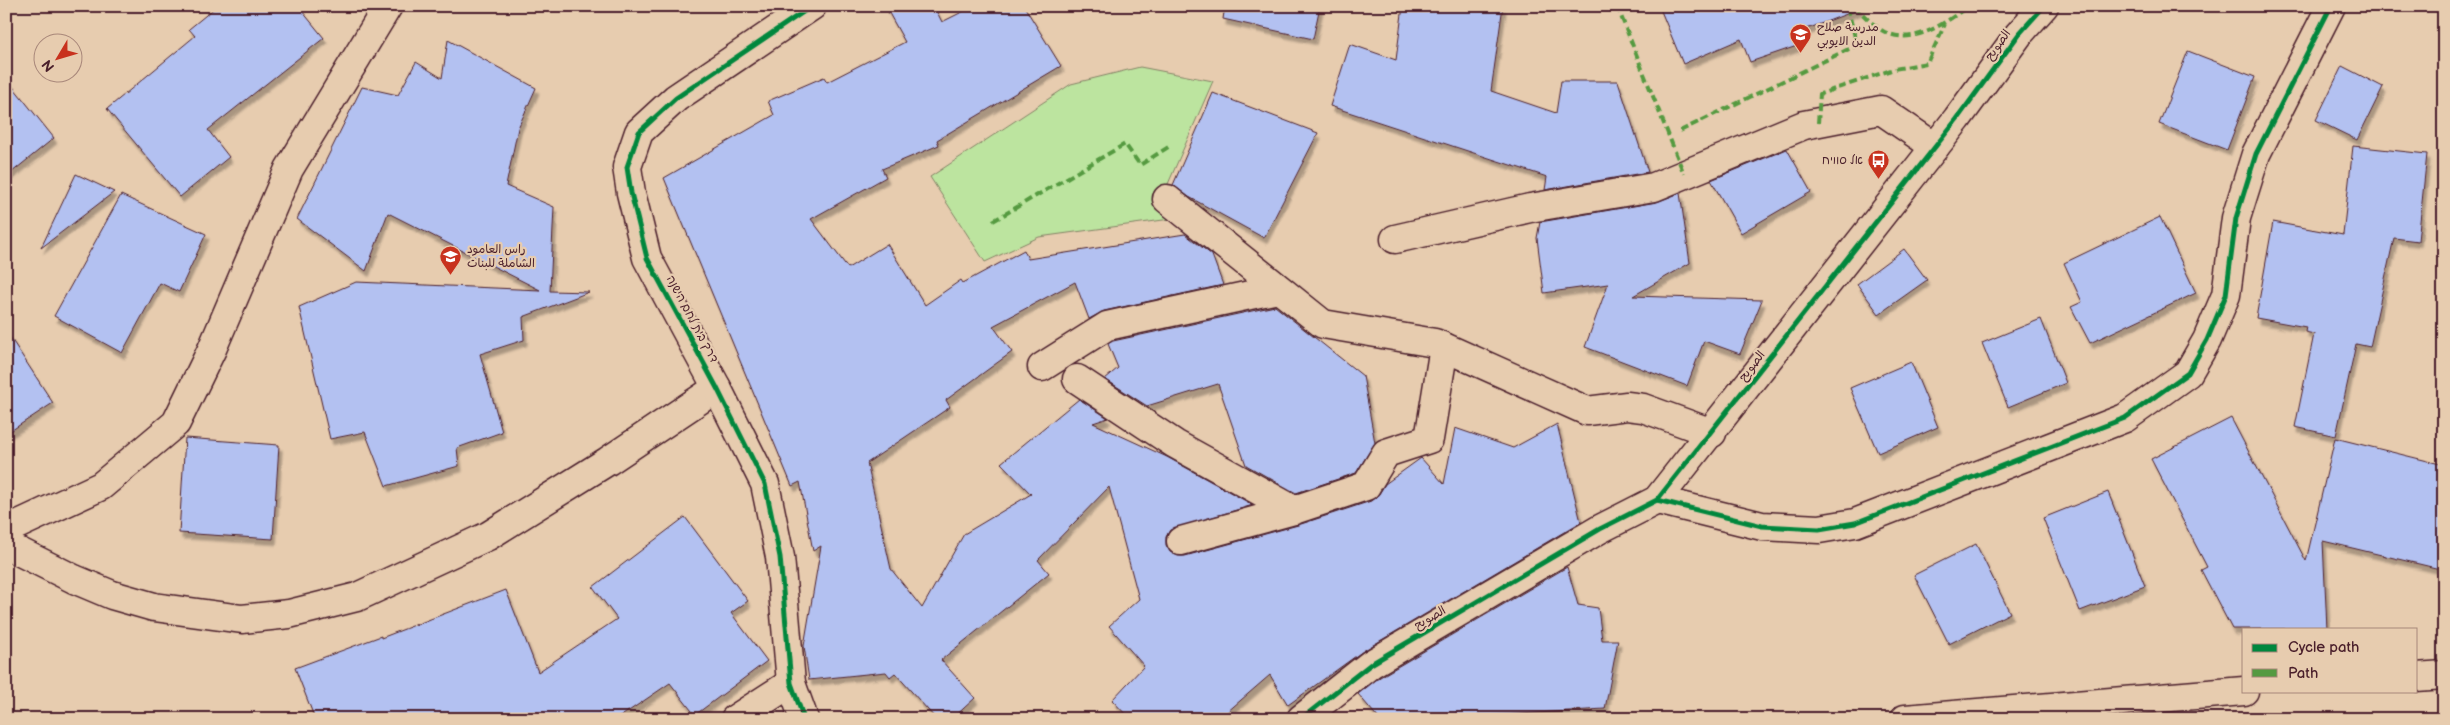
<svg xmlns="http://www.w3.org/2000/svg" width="2450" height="725" font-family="'Balsamiq Sans','Playpen Sans Arabic','Playpen Sans Hebrew',sans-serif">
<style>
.green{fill:#bce49f;stroke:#838265}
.building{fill:#b3c1f1;stroke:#4a1f2b;filter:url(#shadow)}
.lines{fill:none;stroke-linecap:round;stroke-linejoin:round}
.street-casing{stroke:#4a1f2b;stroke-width:31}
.secondary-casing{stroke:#4a1f2b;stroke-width:31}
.street{stroke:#e7ccaf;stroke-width:28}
.secondary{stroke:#e7ccaf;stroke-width:28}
.quiet{stroke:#559a41;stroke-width:4;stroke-dasharray:8 4;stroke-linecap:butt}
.cycleway-casing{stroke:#e7ccaf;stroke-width:8}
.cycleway{stroke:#00873e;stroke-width:5}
.labels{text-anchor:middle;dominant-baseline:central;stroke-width:4.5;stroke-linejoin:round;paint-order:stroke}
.poi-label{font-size:12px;fill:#4a1f2b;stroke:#e7ccaf;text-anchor:start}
.street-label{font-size:12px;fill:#4a1f2b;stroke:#e7ccaf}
</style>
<defs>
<filter id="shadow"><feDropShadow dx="3" dy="5.5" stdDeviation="1" flood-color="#0004"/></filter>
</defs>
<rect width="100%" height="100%" fill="#e7ccaf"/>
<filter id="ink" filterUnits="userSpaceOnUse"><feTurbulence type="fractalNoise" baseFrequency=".02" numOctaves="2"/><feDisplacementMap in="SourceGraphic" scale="10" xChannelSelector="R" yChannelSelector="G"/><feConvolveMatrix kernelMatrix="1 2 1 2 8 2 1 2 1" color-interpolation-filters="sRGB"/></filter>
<g filter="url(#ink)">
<!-- green -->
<polygon class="green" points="1140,67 1213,81 1168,184 1178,218 1039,237 985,262 930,177 1071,84"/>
<!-- building -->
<g class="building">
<polygon points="217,6 298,6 324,38 208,130 229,157 180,197 107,109 195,36 189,29"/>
<polygon points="885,6 934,6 942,22 974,6 1024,6 1061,66 937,140 939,145 882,169 886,177 811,219 848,268 887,244 925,305 961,280 963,283 1024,250 1028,259 1185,234 1212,255 1223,285 1104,311 1089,319 1075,282 993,326 1012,352 946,400 950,407 867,463 891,569 922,608 964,534 1031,494 1001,463 1079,399 1108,418 1093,423 1167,457 1253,505 1170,530 1166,537 1166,545 1170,552 1178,556 1185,556 1298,525 1371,501 1379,494 1385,484 1421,458 1444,484 1455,428 1513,448 1557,424 1581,522 1363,651 1288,705 1270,675 1219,719 1130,719 1112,700 1144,666 1109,626 1139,599 1109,487 1038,560 1049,573 941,660 975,698 952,719 936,719 895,673 890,677 886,672 809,680 804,646 821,546 813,551 800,482 792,486 664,178 774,115 768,101 824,77 827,82 905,42"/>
<polygon points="1225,6 1320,6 1313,39 1223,19"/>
<polygon points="1403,6 1503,6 1491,91 1556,113 1561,81 1618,81 1648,172 1545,190 1547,177 1330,106 1350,44 1396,60"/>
<polygon points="1659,6 1860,6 1860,9 1791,35 1797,46 1750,62 1741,39 1683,64"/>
<polygon points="448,40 536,88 518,128 506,186 554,207 550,291 589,292 523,317 524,340 480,354 502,432 457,448 459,466 386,486 365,432 330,439 299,307 356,282 540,290 388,213 366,271 297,219 362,87 398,95 416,62 442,78"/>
<polygon points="2188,51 2255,77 2227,150 2159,124"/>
<polygon points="2342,66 2383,87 2357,140 2316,120"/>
<polygon points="6,78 54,138 6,177"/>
<polygon points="1213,93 1318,133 1264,238 1189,197 1173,185"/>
<polygon points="2353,146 2427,154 2418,241 2394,238 2370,347 2356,344 2336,436 2295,427 2314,334 2305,332 2306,327 2256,318 2273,222 2343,235"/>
<polygon points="1787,149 1811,192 1741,233 1711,180"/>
<polygon points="76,174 114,192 41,248"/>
<polygon points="1680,193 1690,263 1633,296 1762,300 1740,354 1704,341 1687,386 1585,347 1608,284 1544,293 1537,238 1540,222 1657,202"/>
<polygon points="121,195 206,234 179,292 160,283 122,353 54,316"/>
<polygon points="2160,217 2196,293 2090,343 2071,307 2082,302 2064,263"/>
<polygon points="1904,249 1927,280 1879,314 1857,284"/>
<polygon points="1275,306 1363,376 1375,443 1356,473 1296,493 1246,465 1218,384 1147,406 1105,379 1118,368 1108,344 1113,341"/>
<polygon points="2041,319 2066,383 2008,407 1982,343"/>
<polygon points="6,331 53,403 6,434"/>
<polygon points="1911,362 1938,427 1878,453 1850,388"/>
<polygon points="2231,418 2306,561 2335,438 2444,465 2444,570 2323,541 2327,629 2232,629 2201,570 2207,567 2151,459"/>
<polygon points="185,438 279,445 273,539 179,533"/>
<polygon points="2108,492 2145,586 2080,611 2043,518"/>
<polygon points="685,517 748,601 731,613 767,661 695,715 670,683 617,719 315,719 295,668 381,636 381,638 506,590 538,672 617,619 593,587"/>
<polygon points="1976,544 2010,613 1949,644 1914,575"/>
<polygon points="1567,567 1578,605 1598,608 1602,640 1618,640 1605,709 1433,719 1379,719 1358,694 1380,677"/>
</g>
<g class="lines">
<defs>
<g id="street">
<polyline points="1167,199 1323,324 1435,343 1587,411 1627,406 1643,408 1712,433"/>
<polyline points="1395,239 1530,208 1654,187 1804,125 1881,110 1935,147"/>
<polyline points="1042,367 1107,326 1278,289"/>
<polyline points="1077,379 1175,444 1294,510 1181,541"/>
<polyline points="1657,500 1762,526 1819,529 1855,523 2125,418 2188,373 2207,340 2226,295 2236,218 2256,154 2331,6"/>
<polyline points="1294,510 1366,486 1386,453 1429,439 1444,347"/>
<polyline points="6,530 101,486 176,423 212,349 289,169 388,6"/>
<polyline points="6,545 74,579 112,595 154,607 242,619 289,614 357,597 488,536 608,461 717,388"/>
<polyline points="2416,677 2444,675"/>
<polyline points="735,719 791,683"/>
<polyline points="1905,719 2244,691"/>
</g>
<g id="secondary">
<polyline points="804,719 791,683 780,557 765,484 717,388 647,258 631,193 627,167 639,132 676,98 812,6"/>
<polyline points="1301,719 1371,664 1600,529 1657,500 1957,119 2019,34 2044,6"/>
</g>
</defs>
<!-- street casing -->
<use href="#street" class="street-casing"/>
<!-- secondary casing -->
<use href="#secondary" class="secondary-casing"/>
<!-- street -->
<use href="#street" class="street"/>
<!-- secondary -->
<use href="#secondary" class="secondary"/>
<!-- quiet -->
<g class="quiet">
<polyline points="1617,6 1684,174"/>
<path d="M 1854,6 C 1863,14 1875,28 1887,33 C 1916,45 1945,23 1968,6"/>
<polyline points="1818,123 1820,94 1894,69 1927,63 1945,24"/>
<polyline points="1680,131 1857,45 1847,6"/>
<polyline points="993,221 1125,144 1140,165 1170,146"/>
</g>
<defs>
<g id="cycleway">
<polyline points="1657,500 1762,526 1819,529 1855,523 2125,418 2188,373 2207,340 2226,295 2236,218 2256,154 2331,6"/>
<polyline points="804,719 791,683 780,557 765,484 717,388 647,258 631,193 627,167 639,132 676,98 812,6"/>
<polyline points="1301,719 1371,664 1600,529 1657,500 1957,119 2019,34 2044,6"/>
</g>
</defs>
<!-- cycleway casing -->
<use href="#cycleway" class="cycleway-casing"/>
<!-- cycleway -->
<use href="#cycleway" class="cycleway"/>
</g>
</g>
<!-- icons -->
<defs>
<symbol id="school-pin" viewBox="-11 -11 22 30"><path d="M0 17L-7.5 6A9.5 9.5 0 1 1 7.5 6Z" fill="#c8321e" stroke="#e7ccaf"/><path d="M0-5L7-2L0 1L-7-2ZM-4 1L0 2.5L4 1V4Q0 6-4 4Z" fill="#fff"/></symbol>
<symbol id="bus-pin" viewBox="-11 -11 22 30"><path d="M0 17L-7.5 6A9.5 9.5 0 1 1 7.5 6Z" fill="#c8321e" stroke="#e7ccaf"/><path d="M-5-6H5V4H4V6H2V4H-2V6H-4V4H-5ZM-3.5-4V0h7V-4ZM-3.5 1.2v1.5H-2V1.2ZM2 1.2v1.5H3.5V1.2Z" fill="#fff"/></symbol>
</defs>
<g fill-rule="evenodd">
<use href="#school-pin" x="1788" y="22" width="25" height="34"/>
<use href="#bus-pin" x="1866" y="148" width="25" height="34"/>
<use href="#school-pin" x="438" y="244" width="25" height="34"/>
</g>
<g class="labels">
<!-- poi labels -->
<g class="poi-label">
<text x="1817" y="27">مدرسة صلاح<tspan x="1817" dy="14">الدين الايوبي</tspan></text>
<text x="1863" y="160" text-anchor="end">אל סוויח</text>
<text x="467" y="249">راس العامود<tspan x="467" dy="14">الشاملة للبنات</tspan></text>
</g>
<!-- street labels -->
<g class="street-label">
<text transform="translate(1998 45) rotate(-54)">الصويح</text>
<text transform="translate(692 319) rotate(62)">דרך בית לחם הישנה</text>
<text transform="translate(1752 366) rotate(-52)">الصويح</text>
<text transform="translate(1430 618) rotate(-30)">الصويح</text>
</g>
</g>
<!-- margin -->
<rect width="2450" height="725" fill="none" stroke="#e7ccaf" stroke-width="25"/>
<rect x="12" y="12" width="2425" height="700" fill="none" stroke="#4a1f2b" stroke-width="2" filter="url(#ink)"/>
<!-- legend -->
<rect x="2242" y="628" width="175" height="65" fill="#e7ccaf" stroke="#a8877a"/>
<rect x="2252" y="644" width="25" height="8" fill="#00873e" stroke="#a8877a"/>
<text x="2288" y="652" font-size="15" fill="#4a1f2b">Cycle path</text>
<rect x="2252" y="669" width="25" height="8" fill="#559a41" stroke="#a8877a"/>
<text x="2288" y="678" font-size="15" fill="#4a1f2b">Path</text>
<!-- north arrow -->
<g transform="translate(58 58) rotate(232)"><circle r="24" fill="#e7ccaf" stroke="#a8877a"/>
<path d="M0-4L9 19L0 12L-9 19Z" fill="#c8321e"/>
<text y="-8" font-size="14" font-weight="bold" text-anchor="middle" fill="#4a1f2b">N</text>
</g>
</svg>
